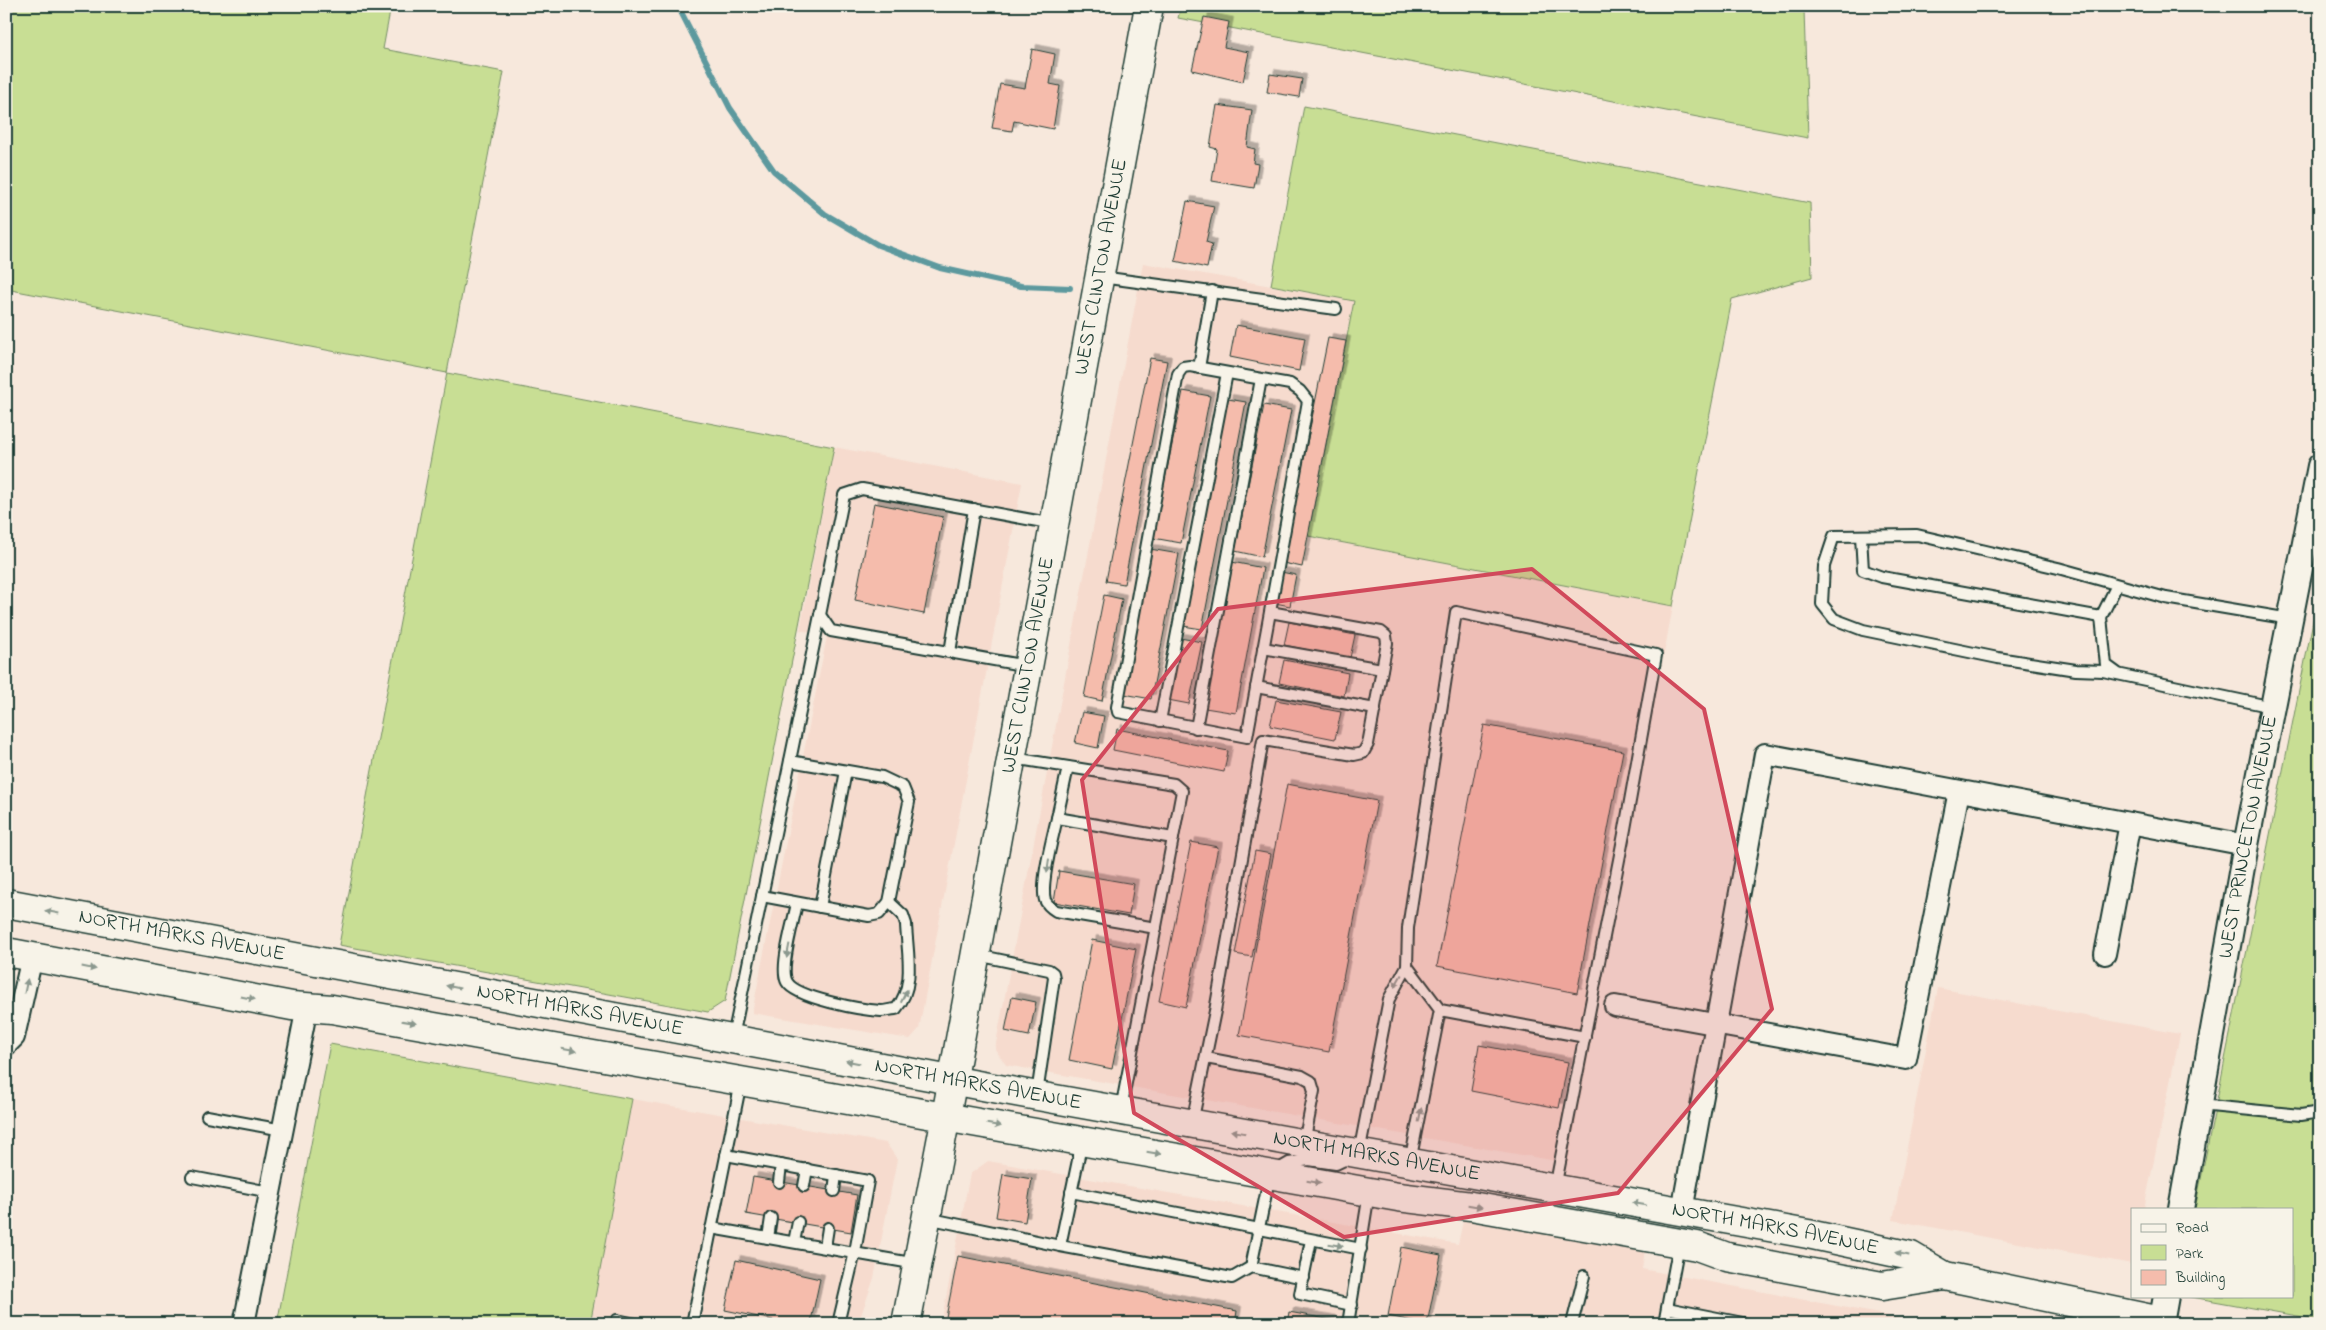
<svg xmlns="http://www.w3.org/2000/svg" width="2326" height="1330" font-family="'Indie Flower',sans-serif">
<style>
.built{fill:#f6dbce}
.green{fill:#c8de94;stroke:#748e64}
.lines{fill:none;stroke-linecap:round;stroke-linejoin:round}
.stream{stroke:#5d999e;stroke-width:6}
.building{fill:#f5bcac;stroke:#1f3d34;filter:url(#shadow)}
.service-casing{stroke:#1f3d34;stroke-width:14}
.minor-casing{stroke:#1f3d34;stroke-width:24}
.tertiary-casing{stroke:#1f3d34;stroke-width:28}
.secondary-casing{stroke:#1f3d34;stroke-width:31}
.service{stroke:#f7f3e8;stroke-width:10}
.minor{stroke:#f7f3e8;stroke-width:20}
.tertiary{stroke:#f7f3e8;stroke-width:24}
.secondary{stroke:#f7f3e8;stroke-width:28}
.oneway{fill:#8b988e}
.marked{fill:#d1495b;fill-opacity:0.2;stroke:#d1495b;stroke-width:4;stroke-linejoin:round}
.labels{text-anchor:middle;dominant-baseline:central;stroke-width:5;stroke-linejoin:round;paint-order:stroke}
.street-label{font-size:21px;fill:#1f3d34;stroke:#f7f3e8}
</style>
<defs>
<filter id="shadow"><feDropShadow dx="4.5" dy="-4.5" stdDeviation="0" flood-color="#0004"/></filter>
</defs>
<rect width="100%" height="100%" fill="#f7e8dc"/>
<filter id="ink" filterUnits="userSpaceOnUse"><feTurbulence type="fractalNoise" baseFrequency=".02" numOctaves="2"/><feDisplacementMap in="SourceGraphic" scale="10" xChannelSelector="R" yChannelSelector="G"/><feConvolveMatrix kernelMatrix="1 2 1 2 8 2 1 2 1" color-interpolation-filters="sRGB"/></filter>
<g filter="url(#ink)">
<!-- built -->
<g class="built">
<polygon points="1143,263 1354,301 1308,536 1673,606 1568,1163 1006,1065 995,1049"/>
<polygon points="834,447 1022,483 919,1029 910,1039 752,1013 827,636 800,630"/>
<polygon points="1938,988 2180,1034 2144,1209 2132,1209 2132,1264 1893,1220"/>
<polygon points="632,1099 886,1143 897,1159 874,1278 858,1324 590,1324"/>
<polygon points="988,1161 1458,1244 1464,1216 1645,1250 1642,1269 1932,1324 941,1324 970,1174"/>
</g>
<!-- green -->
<g class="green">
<polygon points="6,6 391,6 383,49 504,72 447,373 834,447 725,1001 708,1012 339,945 447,373 6,289"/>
<polygon points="1181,6 1783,6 1804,10 1808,138 1178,18"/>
<polygon points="1304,106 1810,203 1812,277 1732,299 1673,606 1308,536 1354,301 1271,285"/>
<polygon points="2320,586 2320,1320 2186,1296 2292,1296 2292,1209 2195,1209"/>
<polygon points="330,1044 632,1099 590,1324 277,1324"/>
</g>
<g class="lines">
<!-- stream -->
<polyline class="stream" points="678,6 730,108 774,171 825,214 878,245 940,268 1021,286 1070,288"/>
</g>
<!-- building -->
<g class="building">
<polygon points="1204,17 1229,22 1224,47 1249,52 1243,82 1192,70"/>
<polygon points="1032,49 1055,54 1050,84 1060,86 1053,129 1014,121 1012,131 992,128 1000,84 1025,88"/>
<polygon points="1270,74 1302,79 1299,97 1267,92"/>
<polygon points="1217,105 1252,110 1247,147 1255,149 1253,163 1258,164 1254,188 1212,181 1217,149 1210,147"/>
<polygon points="1187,201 1214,206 1206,242 1212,244 1207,268 1175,261"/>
<polygon points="1236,325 1305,338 1299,371 1230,357"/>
<polygon points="1328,338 1346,341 1302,567 1283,563"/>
<polygon points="1150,358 1167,361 1124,584 1106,581"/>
<polygon points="1183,391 1210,396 1181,543 1153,538"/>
<polygon points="1228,399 1246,402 1202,629 1183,626"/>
<polygon points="1264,405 1291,410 1262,557 1235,551"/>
<polygon points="874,503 943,517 924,614 855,600"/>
<polygon points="1150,549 1179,554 1151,699 1124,694"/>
<polygon points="1232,562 1263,568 1236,713 1205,708"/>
<polygon points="1281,572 1296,575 1290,606 1275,603"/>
<polygon points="1104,595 1122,599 1102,701 1084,697"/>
<polygon points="1289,622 1355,635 1350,658 1284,645"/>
<polygon points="1180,638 1202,642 1189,704 1168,700"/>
<polygon points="1284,660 1348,673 1344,696 1279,683"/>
<polygon points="1276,700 1341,712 1335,739 1270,726"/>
<polygon points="1082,712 1104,716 1098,748 1075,743"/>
<polygon points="1484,725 1623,751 1577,993 1437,966"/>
<polygon points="1117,729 1228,751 1224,772 1113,750"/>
<polygon points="1287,784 1377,801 1329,1052 1239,1035"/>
<polygon points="1191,842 1218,847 1186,1007 1159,1001"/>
<polygon points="1255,851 1271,854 1252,957 1235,954"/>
<polygon points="1059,871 1134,884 1129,915 1054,902"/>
<polygon points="1092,940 1136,949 1112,1069 1069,1060"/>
<polygon points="1012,997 1036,1002 1029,1036 1005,1031"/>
<polygon points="1479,1045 1568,1062 1559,1108 1471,1091"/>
<polygon points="1003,1174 1032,1179 1025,1222 996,1217"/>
<polygon points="753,1177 857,1195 851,1232 746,1214"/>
<polygon points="1401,1247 1441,1255 1427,1324 1388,1316"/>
<polygon points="958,1256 1237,1311 1235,1324 979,1324 946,1317"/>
<polygon points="736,1260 820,1279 811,1321 820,1324 773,1324 773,1320 725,1310"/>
<polygon points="1289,1312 1332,1320 1331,1324 1287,1324"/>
</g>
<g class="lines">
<defs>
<g id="service">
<polyline points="1101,277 1336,309"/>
<polyline points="1199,368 1212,291"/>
<polyline points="1861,536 1863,570 1882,577 2101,617"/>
<polyline points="1263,648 1382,669"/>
<polyline points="950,652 974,509"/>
<polyline points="1027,666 831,631 820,615 844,495 862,489 1054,524"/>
<polyline points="2117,673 2106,665 2101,617 2117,585"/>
<polyline points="1256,687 1375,709"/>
<polyline points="2273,707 2103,671 2076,670 1998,658 1863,630 1834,619 1822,604 1824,566 1834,536 1917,535 2058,568 2166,598 2290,619"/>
<polyline points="1160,721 1227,373"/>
<polyline points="1196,728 1261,379"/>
<polyline points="1013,758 1174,784 1182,791 1121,1109"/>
<polyline points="1068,767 1057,818 1173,838"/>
<path d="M 1057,818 C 1053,836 1040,883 1045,900 C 1047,905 1051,908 1056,911 L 1156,928"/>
<polyline points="762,896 869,916 879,914 889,902 909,802 903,787 882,777 790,761"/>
<path d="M 797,903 C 794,920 779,968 787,982 C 796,998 862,1010 881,1011 C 886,1011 891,1009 896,1009 C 916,986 907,952 906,924 L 903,915 L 889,902"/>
<polyline points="820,907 846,771"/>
<polyline points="977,955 1049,970 1053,973 1054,978 1037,1094"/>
<polyline points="1407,966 1408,928 1456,612 1656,655 1625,829 1555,1188"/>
<polyline points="1440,1010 1585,1037"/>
<polyline points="733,1037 820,615"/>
<polyline points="1206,1058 1302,1076 1311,1081 1314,1091 1304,1143"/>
<polyline points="2200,1105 2301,1115 2320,1112"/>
<polyline points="207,1116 283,1130"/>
<polyline points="1192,1123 1215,1011 1263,740 1354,755 1363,753 1368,744 1387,643 1386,636 1381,632 1270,612 1247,737 1118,712 1117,707 1178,374 1183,367 1190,366 1290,384 1300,391 1308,401 1270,612"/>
<polyline points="1082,1141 1060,1246 1232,1278 1251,1267 1270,1174 1289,1163 1309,1160 1336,1164 1359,1153 1389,999 1407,966 1440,1010 1410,1162"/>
<polyline points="726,1155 868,1181 855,1252 838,1324"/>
<polyline points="192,1177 270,1192"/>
<polyline points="779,1182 781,1165"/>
<polyline points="804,1186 807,1169"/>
<polyline points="834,1191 836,1175"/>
<polyline points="1071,1192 1361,1249"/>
<polyline points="927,1218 1060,1246"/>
<polyline points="711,1228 917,1264"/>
<polyline points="768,1238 771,1218"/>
<polyline points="1311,1240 1300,1294 1352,1305"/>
<polyline points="794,1242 798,1222"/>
<polyline points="825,1247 828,1228"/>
<polyline points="1251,1267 1304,1278"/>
<polyline points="1667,1308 1748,1324"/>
<polyline points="617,1320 636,1324"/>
<polyline points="692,1324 741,1082"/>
<polyline points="1348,1324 1369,1193"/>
<polyline points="1572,1324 1584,1276"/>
<polyline points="1664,1324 1679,1244"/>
</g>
<g id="minor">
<polyline points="2105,954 2130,823"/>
<polyline points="1615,1006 1906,1059 1959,791"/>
<polyline points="6,1045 14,1037 32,957"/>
<polyline points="1682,1211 1765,754 2246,845"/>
<polyline points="244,1324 307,1007"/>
</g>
<g id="tertiary">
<path id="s1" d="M 2181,1209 L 2246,845 L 2320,466"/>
<polyline points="2161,1324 2166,1296"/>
</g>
<g id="secondary">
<path id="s2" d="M 6,903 L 988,1087 L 1808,1234 L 1911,1256 L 1945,1276 L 2161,1321"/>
<polyline points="6,952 292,1006 332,1009 1398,1197 1471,1206 1697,1246 1727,1257 1882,1286 1945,1276"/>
<path id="s3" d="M 906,1324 L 946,1116 L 1149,6"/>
</g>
</defs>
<!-- service casing -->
<use href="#service" class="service-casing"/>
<!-- minor casing -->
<use href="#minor" class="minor-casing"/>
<!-- tertiary casing -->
<use href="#tertiary" class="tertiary-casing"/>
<!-- secondary casing -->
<use href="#secondary" class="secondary-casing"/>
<!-- service -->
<use href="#service" class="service"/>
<!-- minor -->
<use href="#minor" class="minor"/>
<!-- tertiary -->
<use href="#tertiary" class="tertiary"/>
<!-- secondary -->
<use href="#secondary" class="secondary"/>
</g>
<!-- one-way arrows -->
<defs><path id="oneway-solid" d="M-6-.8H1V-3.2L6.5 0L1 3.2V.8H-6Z" transform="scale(1.25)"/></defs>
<g class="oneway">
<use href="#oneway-solid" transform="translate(1048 866) rotate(98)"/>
<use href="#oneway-solid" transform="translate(52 912) rotate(-169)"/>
<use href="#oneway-solid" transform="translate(788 951) rotate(101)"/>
<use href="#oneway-solid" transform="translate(89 968) rotate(11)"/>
<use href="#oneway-solid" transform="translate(1398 981) rotate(119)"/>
<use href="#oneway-solid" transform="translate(26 986) rotate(-78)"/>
<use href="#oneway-solid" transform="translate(453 987) rotate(-169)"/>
<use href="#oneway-solid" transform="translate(904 996) rotate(-65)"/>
<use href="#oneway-solid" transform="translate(248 998) rotate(11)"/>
<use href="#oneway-solid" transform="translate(409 1022) rotate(10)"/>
<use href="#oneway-solid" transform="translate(569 1050) rotate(10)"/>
<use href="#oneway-solid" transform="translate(853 1062) rotate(-169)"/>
<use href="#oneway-solid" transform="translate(1420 1115) rotate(-79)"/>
<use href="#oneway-solid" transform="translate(994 1125) rotate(10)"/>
<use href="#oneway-solid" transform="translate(1238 1132) rotate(-170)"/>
<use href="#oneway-solid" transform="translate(1154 1153) rotate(10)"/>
<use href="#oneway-solid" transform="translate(1314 1182) rotate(10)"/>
<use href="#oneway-solid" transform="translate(1639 1204) rotate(-170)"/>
<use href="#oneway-solid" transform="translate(1475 1206) rotate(9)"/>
<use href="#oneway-solid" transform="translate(1336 1245) rotate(10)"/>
<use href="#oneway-solid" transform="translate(1902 1254) rotate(-168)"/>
</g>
</g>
<!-- marked area -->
<path class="marked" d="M 1532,569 L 1704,709 L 1772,1009 L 1618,1193 L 1344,1237 L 1134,1113 L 1082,780 L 1218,609 Z"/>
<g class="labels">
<!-- street labels -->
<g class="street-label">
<text stroke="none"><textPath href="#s3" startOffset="1075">WEST CLINTON AVENUE</textPath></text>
<text stroke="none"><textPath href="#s3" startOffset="670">WEST CLINTON AVENUE</textPath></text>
<text stroke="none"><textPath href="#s1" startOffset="378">WEST PRINCETON AVENUE</textPath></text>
<text stroke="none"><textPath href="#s2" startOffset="179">NORTH MARKS AVENUE</textPath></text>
<text stroke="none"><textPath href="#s2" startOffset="584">NORTH MARKS AVENUE</textPath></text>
<text stroke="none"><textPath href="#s2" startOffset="989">NORTH MARKS AVENUE</textPath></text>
<text stroke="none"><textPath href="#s2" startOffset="1394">NORTH MARKS AVENUE</textPath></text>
<text stroke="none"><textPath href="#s2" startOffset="1799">NORTH MARKS AVENUE</textPath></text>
</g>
</g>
<!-- margin -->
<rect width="2326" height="1330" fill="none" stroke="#f7f3e8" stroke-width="25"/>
<rect x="12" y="12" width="2301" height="1305" fill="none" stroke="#1f3d34" stroke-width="2" filter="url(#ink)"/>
<!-- legend -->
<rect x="2131" y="1208" width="162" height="90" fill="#f7f3e8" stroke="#a1aaa0"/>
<rect x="2141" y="1224" width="25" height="8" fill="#f7f3e8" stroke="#a1aaa0"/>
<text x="2176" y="1232" font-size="15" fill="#1f3d34">Road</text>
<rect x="2141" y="1245" width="25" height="15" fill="#c8de94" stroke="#a1aaa0"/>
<text x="2176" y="1258" font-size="15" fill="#1f3d34">Park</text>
<rect x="2141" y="1270" width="25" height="15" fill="#f5bcac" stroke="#a1aaa0"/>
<text x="2176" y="1282" font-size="15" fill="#1f3d34">Building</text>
</svg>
